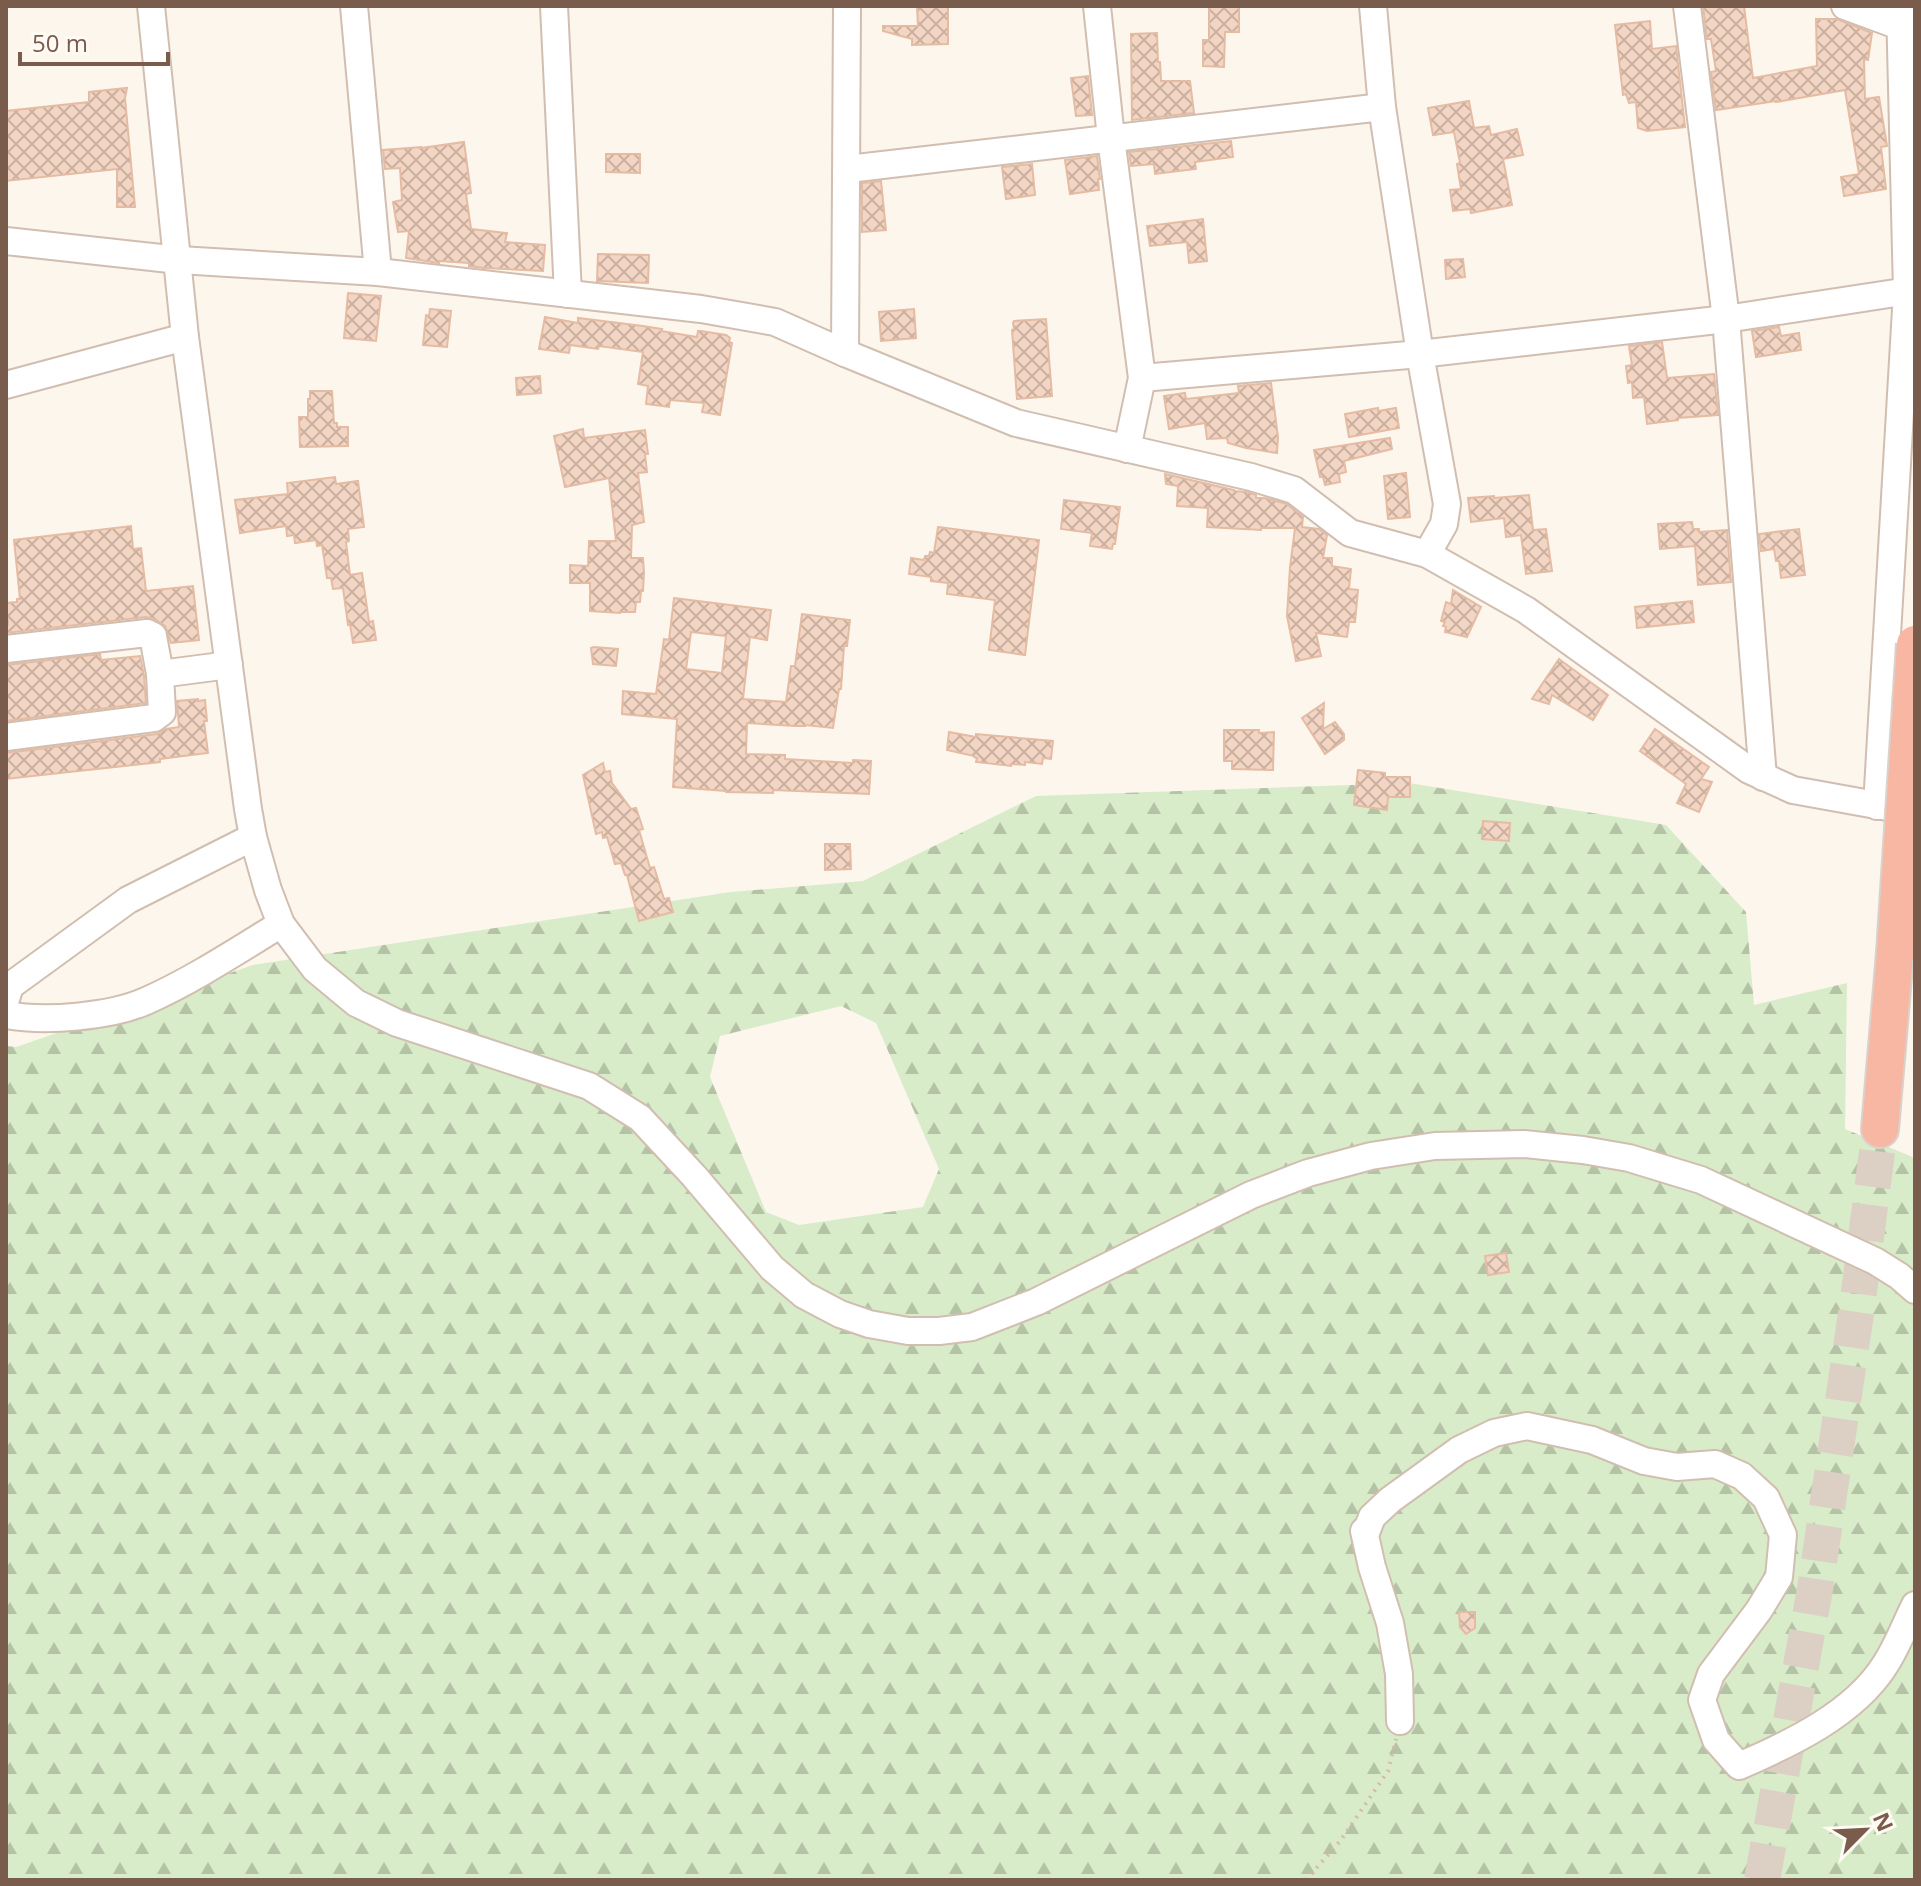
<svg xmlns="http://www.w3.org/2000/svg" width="1921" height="1886" font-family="'Open Sans',sans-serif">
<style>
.forest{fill:url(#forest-firs);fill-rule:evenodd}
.building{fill:url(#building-cross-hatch);stroke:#e6bba3;stroke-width:2;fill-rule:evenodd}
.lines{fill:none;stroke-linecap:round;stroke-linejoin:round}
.highway-tunnel{stroke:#dcd0c4;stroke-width:36;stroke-dasharray:36 18;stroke-linecap:butt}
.minor-casing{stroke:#d1beb0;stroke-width:30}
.highway-casing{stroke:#dad1cd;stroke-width:40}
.path{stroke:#d9b8a5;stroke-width:4;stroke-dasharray:2 6;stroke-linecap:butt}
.minor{stroke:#fff;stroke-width:26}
.highway{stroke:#f7b7a3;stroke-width:36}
.highway-bridge-casing{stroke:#dad1cd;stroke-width:40;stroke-linecap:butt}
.highway-bridge{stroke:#f7b7a3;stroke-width:36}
</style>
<defs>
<pattern id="forest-firs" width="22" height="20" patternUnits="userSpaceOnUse" patternTransform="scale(2)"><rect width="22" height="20" fill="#d8ecc9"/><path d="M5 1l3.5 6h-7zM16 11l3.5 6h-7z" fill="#b4c2a5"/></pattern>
<pattern id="building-cross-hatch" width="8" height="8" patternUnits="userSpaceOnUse" patternTransform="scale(2)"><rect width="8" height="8" fill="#f3d5c3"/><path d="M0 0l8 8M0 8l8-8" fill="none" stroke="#cab0a1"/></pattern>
</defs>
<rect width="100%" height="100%" fill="#fdf6ec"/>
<!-- forest -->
<path class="forest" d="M 1409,783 L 1666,825 L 1746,912 L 1754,1005 L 1847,983 L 1845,1129 L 1915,1158 L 1915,1880 L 6,1880 L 6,1046 L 16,1047 L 253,965 L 731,892 L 863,881 L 1036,796 ZM 841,1006 L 876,1023 L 939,1169 L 923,1207 L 799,1225 L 766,1212 L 710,1077 L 720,1036 Z"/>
<!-- building -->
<g class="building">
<polygon points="917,6 948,6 948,44 912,45 912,39 883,31 883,26 918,26"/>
<polygon points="1209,6 1239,6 1239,32 1225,32 1224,67 1203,66 1203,40 1209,40"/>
<polygon points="1703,6 1744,6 1753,78 1817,66 1816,19 1837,19 1872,33 1868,60 1864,59 1865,99 1879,97 1887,146 1881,147 1886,189 1844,196 1841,177 1859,174 1845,90 1776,102 1776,101 1716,110 1711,72 1716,71 1711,39 1707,39"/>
<polygon points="1650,21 1652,49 1676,46 1685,127 1647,131 1638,128 1636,102 1629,103 1626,94 1623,95 1615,25"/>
<polygon points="1157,33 1158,62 1160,62 1161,81 1190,81 1194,113 1132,120 1131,34"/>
<polygon points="1088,76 1092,115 1076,116 1071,78"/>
<polygon points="127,88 125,98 135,207 117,207 117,169 6,181 6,111 89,102 89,92"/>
<polygon points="1469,101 1474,128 1489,126 1491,135 1517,129 1523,155 1503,159 1512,205 1471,213 1470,209 1453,211 1450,190 1461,189 1457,164 1460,163 1454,132 1433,135 1428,108"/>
<polygon points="1231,141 1233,157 1195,162 1196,169 1155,174 1154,164 1131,166 1129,152"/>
<polygon points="464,142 471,193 466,194 471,229 507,233 505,242 545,245 543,271 484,268 469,266 469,263 439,261 439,263 406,258 409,231 398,232 393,202 402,200 400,168 385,169 383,150 421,147 421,148"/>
<polygon points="606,154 640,154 640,173 606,172"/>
<polygon points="1097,156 1100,179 1098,179 1099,190 1070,194 1065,160"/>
<polygon points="1032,164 1035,195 1006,199 1002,167"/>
<polygon points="881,181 886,230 862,232 862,183"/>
<polygon points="1203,219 1207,261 1189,263 1187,242 1150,246 1147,226"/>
<polygon points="598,254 649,255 648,283 597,281"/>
<polygon points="1463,259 1465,277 1446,279 1445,260"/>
<polygon points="348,293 381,296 376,341 344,338"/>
<polygon points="430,309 451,311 447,347 423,345 426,315 429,316"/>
<polygon points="914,309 916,338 881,341 879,312"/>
<polygon points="545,317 578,323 578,318 643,326 662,329 661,331 697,337 698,331 701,331 726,335 730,338 729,342 732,343 720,415 702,412 704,403 670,400 669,407 646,404 648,386 638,384 643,352 599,346 598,349 570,345 569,353 539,349"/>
<polygon points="1046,319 1052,396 1017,399 1012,330 1014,329 1013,323 1014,321"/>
<polygon points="1779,327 1781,336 1799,333 1801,350 1756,357 1752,331"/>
<polygon points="1662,342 1667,378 1714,374 1718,415 1678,418 1678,420 1647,424 1644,397 1633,398 1632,382 1628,383 1626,366 1632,365 1629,346"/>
<polygon points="540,376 541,393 517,395 516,378"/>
<polygon points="1271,383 1278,437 1277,453 1246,448 1228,443 1227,438 1207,439 1205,423 1169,429 1164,396 1185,393 1186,399 1239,393 1238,386"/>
<polygon points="310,391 332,391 334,423 337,423 337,427 348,427 348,446 300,447 299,417 308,417 308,399 310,399"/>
<polygon points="1378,408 1378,411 1396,408 1399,428 1349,437 1345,414"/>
<polygon points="583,429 584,438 645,430 648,454 645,454 647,472 638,473 644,522 632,525 631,558 643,558 644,573 643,591 641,591 640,602 636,602 635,612 620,612 620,613 590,611 590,583 570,583 570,565 588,566 589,541 616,541 609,478 565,487 554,436"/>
<polygon points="1390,438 1392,449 1344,461 1346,472 1339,474 1340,482 1325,485 1323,477 1320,477 1314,450"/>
<polygon points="1406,473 1410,517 1388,519 1384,476"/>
<polygon points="1165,474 1234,490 1234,491 1247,492 1256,495 1256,498 1265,498 1287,504 1303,517 1302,527 1319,529 1327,535 1323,558 1332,558 1332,566 1351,569 1349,589 1358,590 1355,622 1349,622 1347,637 1316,633 1321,656 1296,661 1287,616 1290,567 1295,528 1261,528 1261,530 1207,527 1208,508 1177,506 1178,486 1166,484"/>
<polygon points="335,477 336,484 358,481 364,527 348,529 349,541 346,542 350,575 362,573 369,622 373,621 376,640 353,643 350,624 348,625 343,588 333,589 331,578 327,578 322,545 317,546 316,540 295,543 294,535 287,536 286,526 240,533 235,500 288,494 287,483"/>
<polygon points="1529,495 1533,530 1546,529 1552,571 1526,574 1521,535 1506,537 1504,518 1471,522 1468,498 1494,496 1494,498"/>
<polygon points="1064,500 1120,507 1115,544 1113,544 1112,549 1090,546 1092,533 1061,529"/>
<polygon points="1692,522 1693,529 1699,529 1699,532 1727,530 1731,582 1698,585 1695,546 1660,549 1658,524"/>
<polygon points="131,526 133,549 141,548 146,591 193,586 199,640 171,643 165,626 154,619 146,617 6,633 6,624 8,624 6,603 17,602 17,599 20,599 14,540"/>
<polygon points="938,527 1039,540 1025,655 989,650 995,600 947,594 948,583 931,581 931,577 909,574 911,558 924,560 925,556 929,556 930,552 934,553"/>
<polygon points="1799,529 1805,575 1781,578 1779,561 1776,561 1774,549 1761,551 1759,534"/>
<polygon points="1453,590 1481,607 1467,637 1445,632 1446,627 1443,626 1445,622 1441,621 1446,602 1451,604"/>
<path d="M 674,598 L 771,610 L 767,640 L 750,637 L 743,699 L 786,702 L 791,666 L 795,666 L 802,614 L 850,620 L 847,646 L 844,646 L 841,689 L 839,689 L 833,728 L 805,725 L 805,726 L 795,726 L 747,723 L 746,754 L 785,755 L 785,759 L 853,763 L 853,760 L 871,761 L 869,794 L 773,790 L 773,793 L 726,792 L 726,791 L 673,787 L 677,719 L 622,714 L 623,691 L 656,694 L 664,639 L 669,640 ZM 691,632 L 726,636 L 722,673 L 686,669 Z"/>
<polygon points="1692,601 1694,622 1637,628 1635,607"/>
<polygon points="594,647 618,649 616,666 593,664 591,648"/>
<polygon points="100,654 101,660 140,656 144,676 146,703 6,721 6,665"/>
<polygon points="1559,659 1608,695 1593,720 1552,695 1549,704 1532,699"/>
<polygon points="198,699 198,701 205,700 207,721 204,721 208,753 160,759 160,762 6,779 6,753 157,734 166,729 179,727 177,701"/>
<polygon points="1324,703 1323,729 1335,722 1344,734 1344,740 1325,754 1302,718"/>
<polygon points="1655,729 1709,767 1701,779 1712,782 1699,812 1677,803 1686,784 1640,751"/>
<polygon points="1224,730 1259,730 1259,733 1274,732 1273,770 1232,769 1232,761 1224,761"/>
<polygon points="949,732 976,737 976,734 1053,741 1051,759 1043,758 1042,764 1025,762 1025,765 1011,764 1011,766 976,762 977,758 974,757 974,756 947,750"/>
<polygon points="603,763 605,772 610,771 612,783 631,809 636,808 643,829 639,830 650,868 654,867 664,899 669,898 673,912 639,921 627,875 625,875 621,863 615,864 607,837 603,838 602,832 596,834 583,775"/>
<polygon points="1358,770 1385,773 1385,777 1410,777 1410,797 1388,797 1387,810 1354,805"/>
<polygon points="1483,821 1510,823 1509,841 1482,839"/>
<polygon points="825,844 850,844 851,869 825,870"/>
<polygon points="1506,1253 1509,1272 1488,1275 1485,1256"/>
<polygon points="1459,1612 1475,1612 1475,1628 1466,1634 1460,1627"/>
</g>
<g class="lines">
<!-- highway-tunnel -->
<polyline class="highway-tunnel" points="1762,1880 1815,1589 1857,1307 1880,1129"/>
<defs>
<g id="minor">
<polyline points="151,6 185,337 248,809 253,837 268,890 281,924 315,969 356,1003 397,1023 589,1086 640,1118 694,1176 772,1268 804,1295 840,1314 869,1324 908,1331 939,1331 972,1327 1036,1302 1251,1195 1308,1173 1371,1156 1435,1146 1524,1144 1583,1150 1629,1158 1701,1180 1875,1261 1899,1276 1915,1290"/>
<polyline points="354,6 378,272"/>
<polyline points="554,6 568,294"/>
<polyline points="1097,6 1111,138 1142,378 1127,449"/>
<polyline points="1373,6 1382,107 1420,354 1447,504 1444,524 1427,554"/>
<polyline points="1687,6 1726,319 1763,777"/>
<polyline points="1845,6 1913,31"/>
<polyline points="848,169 1382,107"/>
<polyline points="6,241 179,260 378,272 701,309 775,322 845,353 1016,423 1251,477 1294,490 1350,533 1427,554 1526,610 1749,770 1793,790 1915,812"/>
<polyline points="845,353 847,6"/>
<polyline points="1142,378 1420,354 1726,319 1915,290"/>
<polyline points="6,385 185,337"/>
<polyline points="6,649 147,633 153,636 160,674 162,712 154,718 6,737"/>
<polyline points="160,674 229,665"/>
<polyline points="1877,806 1907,292 1900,6"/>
<polyline points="6,999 10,986 128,900 253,837"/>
<path d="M 6,1015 C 45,1022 110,1017 146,1001 C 193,980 237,951 281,924"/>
<path d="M 1400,1721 L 1399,1674 L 1390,1623 L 1372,1567 L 1364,1531 L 1367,1530 L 1372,1517 L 1390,1500 L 1459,1450 L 1494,1433 L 1527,1426 L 1592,1440 L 1644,1461 L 1677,1467 L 1715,1464 L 1742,1476 L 1766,1498 L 1783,1535 L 1779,1577 L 1759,1610 L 1711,1674 L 1702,1700 L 1716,1740 L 1739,1766 C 1790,1744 1854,1714 1885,1665 C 1897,1647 1905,1625 1915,1605"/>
</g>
<polyline id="highway" points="1880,1129 1895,953"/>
</defs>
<!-- minor casing -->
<use href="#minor" class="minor-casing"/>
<!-- highway casing -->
<use href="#highway" class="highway-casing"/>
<!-- path -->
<polyline class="path" points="1306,1880 1341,1840 1388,1771 1396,1739"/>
<!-- minor -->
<use href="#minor" class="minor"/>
<!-- highway -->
<use href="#highway" class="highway"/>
<defs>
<polyline id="highway-bridge" points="1895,953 1915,644"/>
</defs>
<!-- highway-bridge casing -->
<use href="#highway-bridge" class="highway-bridge-casing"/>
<!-- highway-bridge -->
<use href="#highway-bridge" class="highway-bridge"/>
</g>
<!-- border -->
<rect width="1921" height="1886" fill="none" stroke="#7a5c4d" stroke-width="16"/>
<!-- north arrow -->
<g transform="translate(1865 1830) rotate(66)" stroke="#fffaf3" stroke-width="6" paint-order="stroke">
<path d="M0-6L14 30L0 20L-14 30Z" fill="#7a5c4d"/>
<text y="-12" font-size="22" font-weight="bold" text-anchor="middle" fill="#7a5c4d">N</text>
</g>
<!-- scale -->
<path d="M20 52v12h148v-12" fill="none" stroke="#7a5c4d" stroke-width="4"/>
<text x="32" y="52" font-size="24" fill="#7a5c4d" stroke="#fffaf3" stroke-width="6" paint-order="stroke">50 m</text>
</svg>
